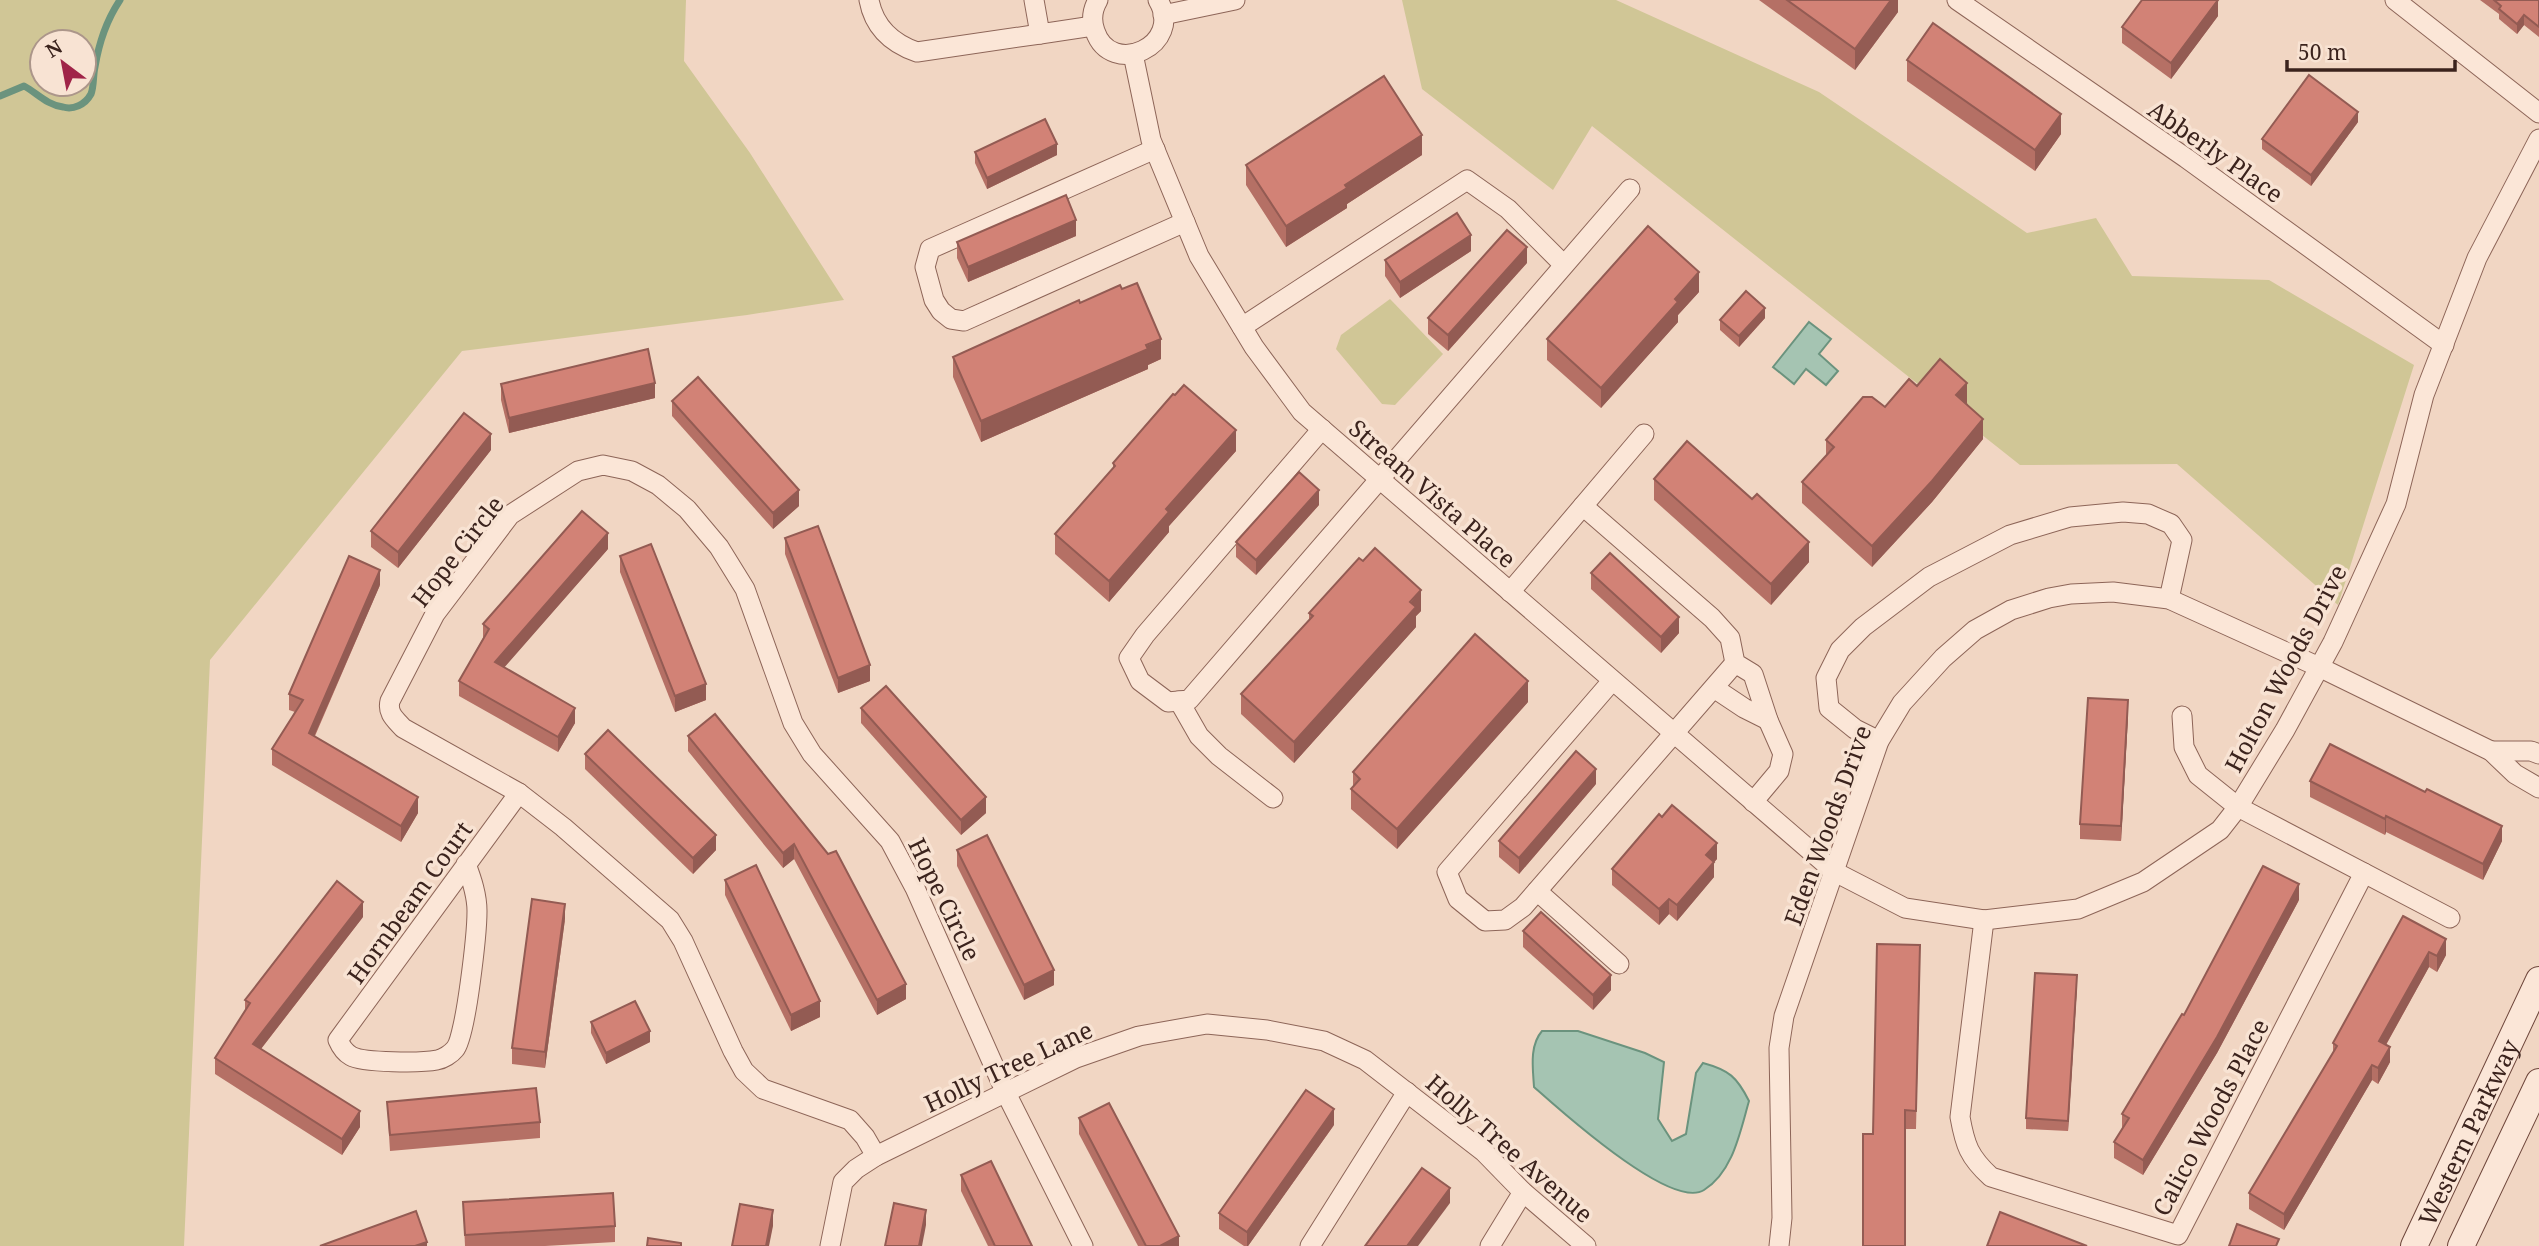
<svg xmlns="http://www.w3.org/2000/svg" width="2539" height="1246" font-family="'Noto Serif',serif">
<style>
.green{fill:#d0c696;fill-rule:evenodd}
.water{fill:#a5c4b2;stroke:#6b937e;stroke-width:2}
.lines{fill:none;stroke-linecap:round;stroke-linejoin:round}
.stream{stroke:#6b937e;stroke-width:7}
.minor-casing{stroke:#8d6558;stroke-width:21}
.secondary-casing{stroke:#6e463b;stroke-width:28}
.minor{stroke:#fbe6d7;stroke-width:19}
.secondary{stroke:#fbe6d7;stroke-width:26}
.wall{fill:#b57065}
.shaded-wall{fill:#935b53}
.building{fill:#d28276;stroke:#935b53;stroke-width:2}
.labels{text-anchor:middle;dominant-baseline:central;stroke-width:7;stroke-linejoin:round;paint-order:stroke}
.street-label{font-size:24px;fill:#3b231d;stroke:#f8e3d3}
</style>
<rect width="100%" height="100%" fill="#f1d6c3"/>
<!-- green -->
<g class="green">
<path d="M 0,0 L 686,0 L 684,61 L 750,153 L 844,300 L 747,315 L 462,351 L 210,660 L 184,1246 L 0,1246 ZM 42,42 L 84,42 L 84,84 L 42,84 Z"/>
<polygon points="1402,0 1616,0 1819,92 2027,233 2096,218 2132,276 2269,280 2414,365 2338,605 2177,464 2020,465 1592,126 1553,190 1422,89"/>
<polygon points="1390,299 1443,354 1395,405 1382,404 1336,349 1341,335"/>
</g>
<!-- water -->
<g class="water">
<polygon points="1809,322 1831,339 1819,354 1838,371 1826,385 1806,369 1794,384 1773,367"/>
<path d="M 1542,1031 L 1578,1031 L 1645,1053 L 1664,1062 L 1658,1119 L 1672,1141 L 1686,1134 L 1696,1073 L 1703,1063 C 1729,1070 1737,1077 1749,1101 C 1740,1132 1733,1172 1704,1190 C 1671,1211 1560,1110 1534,1087 C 1533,1069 1529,1046 1542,1031 Z"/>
</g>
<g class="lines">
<!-- stream -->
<path class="stream" d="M 0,96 L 24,86 C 37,93 47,105 63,107 C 73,110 85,105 91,94 C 94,87 93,75 95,67 C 99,42 106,21 120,0"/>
<defs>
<g id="minor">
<path d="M 869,0 C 874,27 891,43 917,52 L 1040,34"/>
<polyline points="1034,0 1040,34 1093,26"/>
<path d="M 1098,0 C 1092,10 1091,20 1095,31 C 1111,79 1185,45 1158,0"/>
<polyline points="1957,0 2186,158 2444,345"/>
<polyline points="2395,0 2539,113"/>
<polyline points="1163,15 1235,0"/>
<polyline points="1133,54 1151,140 1199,256 1254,347 1302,412 1835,872 1905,908 1984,920 2078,909 2143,882 2220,830 2238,807 2285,730 2333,642 2396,504 2424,395 2477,258 2539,139"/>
<polyline points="1155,149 930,249 925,267 934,300 941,311 951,319 964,321 1185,222"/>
<polyline points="1242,327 1467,180 1508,209 1563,264"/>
<polyline points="1322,429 1145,635 1129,658 1140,681 1168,702 1189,700 1630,189"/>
<polyline points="1583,506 1712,618 1730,638 1735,663 1753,674 1768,720 1783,754 1779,771 1753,802"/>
<polyline points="1510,592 1644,434"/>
<polyline points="1612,681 1447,872 1458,899 1485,921 1505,920 1523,907 1735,663"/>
<polyline points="1714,688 1744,708 1768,720"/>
<polyline points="1179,701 1199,736 1219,756 1273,798"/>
<polyline points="2182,716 2184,747 2198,775 2238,807 2450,918"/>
<polyline points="1879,741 1855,729 1829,708 1826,678 1840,650 1863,627 1929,577 2010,535 2070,517 2123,512 2148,514 2171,524 2182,540 2169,599"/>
<polyline points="2491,751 2531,751 2539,754"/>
<path d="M 466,864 C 472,880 477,895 477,911 C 477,932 466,1037 455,1049 C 451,1054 443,1059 437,1060 C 422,1063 363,1063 351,1056 C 344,1052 341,1047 338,1040 L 519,793"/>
<polyline points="1537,891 1619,964"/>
<path d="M 1984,920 L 1960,1117 C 1965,1145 1969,1157 1991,1177 L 2178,1235 L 2364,873"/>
<path d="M 876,1156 L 865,1137 L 850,1120 L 763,1089 L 744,1071 L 733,1051 L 683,941 L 670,920 L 563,827 L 519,793 L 403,728 C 395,719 387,713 390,701 L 435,614 L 510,515 L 578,471 L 603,465 L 632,471 L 658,485 L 687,509 L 719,547 L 745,589 L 793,723 L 812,754 L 890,841 L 915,888 L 1005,1091 L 1083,1246"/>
<polyline points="830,1246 843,1182 856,1169 876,1156 1076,1058 1139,1036 1207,1024 1267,1030 1324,1041 1365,1060 1484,1152 1523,1192 1586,1246"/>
<polyline points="1310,1246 1407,1092"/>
<polyline points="1490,1246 1523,1192"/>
<polyline points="1779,1246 1782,1218 1779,1048 1784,1016 1879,741 1902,703 1943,658 1975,630 2011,610 2049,598 2071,594 2113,592 2169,599 2319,667 2491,751 2515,774 2539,788"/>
</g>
<g id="secondary">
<path id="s1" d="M 2414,1246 L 2539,980"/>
<polyline points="2461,1246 2539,1082"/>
</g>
</defs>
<!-- minor casing -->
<use href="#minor" class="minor-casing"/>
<!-- secondary casing -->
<use href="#secondary" class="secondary-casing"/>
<!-- minor -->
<use href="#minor" class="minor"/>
<!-- secondary -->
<use href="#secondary" class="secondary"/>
</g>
<!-- wall -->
<g class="wall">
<polygon points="1759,0 1898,0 1898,12 1855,70"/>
<polygon points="2480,0 2539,0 2539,37 2524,25 2517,34 2499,19 2499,14"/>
<polygon points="2218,16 2171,79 2122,43 2122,27"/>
<polygon points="1907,60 2061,134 2035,171 1907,81"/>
<polygon points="2358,122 2311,186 2262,149 2262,139"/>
<polygon points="975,152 1057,155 987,189 975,163"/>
<polygon points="1422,155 1347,204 1347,208 1286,247 1246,185 1246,165"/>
<polygon points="1076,236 968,282 957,258 957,242"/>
<polygon points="1471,251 1400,298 1385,276 1385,260"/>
<polygon points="1527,263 1448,351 1428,334 1428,318"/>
<polygon points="1699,292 1678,315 1678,322 1601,408 1547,360 1547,339"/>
<polygon points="1080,303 1161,359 1148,365 1148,369 981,442 953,377 953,357"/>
<polygon points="1765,318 1739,347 1720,330 1720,320"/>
<polygon points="501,384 655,398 509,433 501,400"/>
<polygon points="1917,386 1967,403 1983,439 1932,502 1872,567 1802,503 1802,482 1826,456 1826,440 1885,407"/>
<polygon points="672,401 799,506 773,529 672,416"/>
<polygon points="491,450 398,568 371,547 371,531"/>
<polygon points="1236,451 1169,526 1169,532 1109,602 1055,554 1055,534 1113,468 1113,463"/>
<polygon points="1654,479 1809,562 1771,605 1654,500"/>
<polygon points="1319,505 1256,575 1236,557 1236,542"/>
<polygon points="785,538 870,681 838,693 785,554"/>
<polygon points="608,549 504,667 575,723 558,752 459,696 459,681 483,638 483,624"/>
<polygon points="620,556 706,700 675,712 620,572"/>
<polygon points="1591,573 1679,633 1661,653 1591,589"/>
<polygon points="380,585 315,736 418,813 401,842 272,765 272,749 295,712 289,710 289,694"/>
<polygon points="1421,611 1416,616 1416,627 1294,763 1241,714 1241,694 1309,620 1309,613"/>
<polygon points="1528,702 1397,849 1351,809 1351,789 1353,787 1353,772"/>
<polygon points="861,708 986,813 961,835 861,723"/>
<polygon points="2128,716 2121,841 2080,839 2080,824"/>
<polygon points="688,736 828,854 906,999 877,1015 794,859 783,868 688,751"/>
<polygon points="585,754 716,850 693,874 585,769"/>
<polygon points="2310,781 2502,841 2483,880 2386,832 2385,835 2310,797"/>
<polygon points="1596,784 1519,874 1499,857 1499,841"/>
<polygon points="957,850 1054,985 1024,1000 957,866"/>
<polygon points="1717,859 1714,862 1714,877 1677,921 1669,914 1659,925 1612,885 1612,869"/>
<polygon points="725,880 820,1017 791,1031 725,895"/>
<polygon points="2299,900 2217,1053 2143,1175 2114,1158 2114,1142 2122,1130 2122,1114 2184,1015"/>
<polygon points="2403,916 2446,955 2437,972 2429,967 2386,1045 2390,1062 2378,1084 2372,1080 2284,1230 2249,1209 2249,1193 2333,1052 2333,1043"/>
<polygon points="363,917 261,1049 360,1127 342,1155 215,1074 215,1058 245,1011 245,1000"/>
<polygon points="565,919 545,1068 512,1064 512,1048"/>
<polygon points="1523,931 1611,990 1593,1010 1523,947"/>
<polygon points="1920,964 1916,1129 1905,1129 1905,1246 1873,1134"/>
<polygon points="2077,986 2068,1131 2026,1129 2026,1118"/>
<polygon points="591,1022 650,1042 606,1064 591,1033"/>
<polygon points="387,1102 540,1122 540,1138 390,1151"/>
<polygon points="1079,1118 1179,1246 1138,1246 1079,1134"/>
<polygon points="1334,1125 1248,1246 1244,1246 1219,1229 1219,1213"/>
<polygon points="961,1175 1032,1246 988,1246 961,1191"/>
<polygon points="463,1202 615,1226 615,1242 545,1246 465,1246"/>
</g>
<!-- shaded-wall -->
<g class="shaded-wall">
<polygon points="1891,0 1898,0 1898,12 1855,70 1855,49"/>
<polygon points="2218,0 2218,16 2171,79 2171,63"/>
<polygon points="2524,15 2524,25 2517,34 2517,24"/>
<polygon points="2358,112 2358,122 2311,186 2311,175"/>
<polygon points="2061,114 2061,134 2035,171 2035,150"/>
<polygon points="1422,135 1422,155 1347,204 1347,208 1286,247 1286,226 1345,185"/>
<polygon points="1057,144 1057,155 987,189 987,178"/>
<polygon points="1076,220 1076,236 968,282 968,267"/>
<polygon points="1471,235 1471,251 1400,298 1400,282"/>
<polygon points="1527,247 1527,263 1448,351 1448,335"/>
<polygon points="1699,272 1699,292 1678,315 1678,322 1601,408 1601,388 1675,299"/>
<polygon points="1765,308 1765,318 1739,347 1739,336"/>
<polygon points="1161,339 1161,359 1148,365 1148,369 981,442 981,421"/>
<polygon points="655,383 655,398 509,433 509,418"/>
<polygon points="1967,383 1967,403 1956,415 1956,395"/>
<polygon points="1983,419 1983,439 1932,502 1872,567 1872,546"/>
<polygon points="1236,430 1236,451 1169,526 1169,532 1109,602 1109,581 1166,509"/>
<polygon points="491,434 491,450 398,568 398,552"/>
<polygon points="799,490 799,506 773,529 773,513"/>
<polygon points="1319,490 1319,505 1256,575 1256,560"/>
<polygon points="608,533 608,549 495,678 495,662"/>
<polygon points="1809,542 1809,562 1771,605 1771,584"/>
<polygon points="380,570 380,585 309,748 309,733"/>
<polygon points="1421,590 1421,611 1416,616 1416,627 1294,763 1294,742"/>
<polygon points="1679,617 1679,633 1661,653 1661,637"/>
<polygon points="870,665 870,681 838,693 838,678"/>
<polygon points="1528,681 1528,702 1397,849 1397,829"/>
<polygon points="706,684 706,700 675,712 675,696"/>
<polygon points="2128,700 2128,716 2121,841 2121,826"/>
<polygon points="575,708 575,723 558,752 558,737"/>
<polygon points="1596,769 1596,784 1519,874 1519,858"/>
<polygon points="418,797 418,813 401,842 401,826"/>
<polygon points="986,797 986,813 961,835 961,820"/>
<polygon points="2386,816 2386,832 2385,835 2385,819"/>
<polygon points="2502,826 2502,841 2483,880 2483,864"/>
<polygon points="716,835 716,850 693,874 693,858"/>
<polygon points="1717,843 1717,859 1706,871 1706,855"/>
<polygon points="794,844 794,859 783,868 783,853"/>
<polygon points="1714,862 1714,877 1677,921 1677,905"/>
<polygon points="2299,884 2299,900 2217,1053 2143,1175 2143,1160"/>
<polygon points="1669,899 1669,914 1659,925 1659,909"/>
<polygon points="363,902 363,917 253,1059 253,1044"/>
<polygon points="565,904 565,919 545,1068 545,1052"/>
<polygon points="2446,939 2446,955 2437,972 2437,956"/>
<polygon points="2429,952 2429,967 2379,1057 2379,1041"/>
<polygon points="1054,970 1054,985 1024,1000 1024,985"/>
<polygon points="1611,975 1611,990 1593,1010 1593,995"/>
<polygon points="2077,975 2077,986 2068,1131 2068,1121"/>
<polygon points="906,984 906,999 877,1015 877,1000"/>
<polygon points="820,1001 820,1017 791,1031 791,1015"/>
<polygon points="650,1031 650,1042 606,1064 606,1053"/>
<polygon points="2390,1047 2390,1062 2378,1084 2378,1068"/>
<polygon points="2372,1065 2372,1080 2284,1230 2284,1214"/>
<polygon points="1334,1109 1334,1125 1248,1246 1247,1246 1247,1232"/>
<polygon points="360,1111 360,1127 342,1155 342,1139"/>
<polygon points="1450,1188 1450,1203 1418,1246 1407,1246"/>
<polygon points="773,1210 773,1226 769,1246 766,1246"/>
<polygon points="926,1210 926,1225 922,1246 919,1246"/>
<polygon points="1179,1236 1179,1246 1160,1246"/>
<polygon points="427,1242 427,1246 415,1246"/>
</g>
<!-- building -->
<g class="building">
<polygon points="1787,0 1891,0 1855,49"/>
<polygon points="2142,0 2218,0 2171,63 2122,27"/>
<polygon points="2494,0 2539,0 2539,27 2524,15 2517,24 2499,9 2501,6"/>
<polygon points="1933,23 2061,114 2035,150 1907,60"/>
<polygon points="2309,75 2358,112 2311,175 2262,139"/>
<polygon points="1384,76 1422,135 1345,185 1347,188 1286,226 1246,165"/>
<polygon points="1045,119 1057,144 987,178 975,152"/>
<polygon points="1066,195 1076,220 968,267 957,242"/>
<polygon points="1457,213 1471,235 1400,282 1385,260"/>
<polygon points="1648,226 1699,272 1675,299 1678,302 1601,388 1547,339"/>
<polygon points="1507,230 1527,247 1448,335 1428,318"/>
<polygon points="1137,283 1161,339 1146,345 1148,349 981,421 953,357 1079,300 1080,303 1120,285 1122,289"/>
<polygon points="1746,291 1765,308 1739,336 1720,320"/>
<polygon points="648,349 655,383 509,418 501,384"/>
<polygon points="1940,359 1967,383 1956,395 1983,419 1932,481 1872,546 1802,482 1834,447 1826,440 1863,397 1872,397 1885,407 1909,379 1917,386"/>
<polygon points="698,377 799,490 773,513 672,401"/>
<polygon points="1184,385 1236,430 1166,509 1169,512 1109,581 1055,534 1115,466 1113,463 1173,394 1175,395"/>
<polygon points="464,413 491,434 398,552 371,531"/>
<polygon points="1687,441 1752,499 1757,494 1809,542 1771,584 1654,479"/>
<polygon points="1299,472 1319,490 1256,560 1236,542"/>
<polygon points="582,511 608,533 495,662 575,708 558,737 459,681 489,629 483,624"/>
<polygon points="818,526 870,665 838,678 785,538"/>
<polygon points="651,544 706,684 675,696 620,556"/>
<polygon points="1375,548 1421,590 1410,602 1416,607 1294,742 1241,694 1313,616 1309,613 1359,558 1363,561"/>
<polygon points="1610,553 1679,617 1661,637 1591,573"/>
<polygon points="349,556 380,570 309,733 418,797 401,826 272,749 303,700 289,694"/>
<polygon points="1475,634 1528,681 1397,829 1351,789 1360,779 1353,772"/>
<polygon points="886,686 986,797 961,820 861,708"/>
<polygon points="2088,698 2128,700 2121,826 2080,824"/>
<polygon points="715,714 828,854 836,851 906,984 877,1000 794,844 783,853 688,736"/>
<polygon points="608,730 716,835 693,858 585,754"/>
<polygon points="2330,744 2425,792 2427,789 2502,826 2483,864 2386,816 2385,819 2310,781"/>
<polygon points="1576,751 1596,769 1519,858 1499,841"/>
<polygon points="1672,805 1717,843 1706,855 1714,862 1677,905 1669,899 1659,909 1612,869 1659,814 1662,817"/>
<polygon points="987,835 1054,970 1024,985 957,850"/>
<polygon points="756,865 820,1001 791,1015 725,880"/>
<polygon points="2263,866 2299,884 2217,1037 2143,1160 2114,1142 2129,1118 2122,1114 2182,1014 2184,1015"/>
<polygon points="337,881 363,902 253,1044 360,1111 342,1139 215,1058 250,1003 245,1000"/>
<polygon points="532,899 565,904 545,1052 512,1048"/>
<polygon points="1541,912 1611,975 1593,995 1523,931"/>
<polygon points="2403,916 2446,939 2437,956 2429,952 2379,1041 2390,1047 2378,1068 2372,1065 2284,1214 2249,1193 2337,1046 2333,1043"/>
<polygon points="1877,944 1920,945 1916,1111 1905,1110 1905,1246 1863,1246 1863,1134 1873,1134"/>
<polygon points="2035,973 2077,975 2068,1121 2026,1118"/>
<polygon points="635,1001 650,1031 606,1053 591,1022"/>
<polygon points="536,1088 540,1122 390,1135 387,1102"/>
<polygon points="1306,1090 1334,1109 1247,1232 1219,1213"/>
<polygon points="1109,1103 1179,1236 1160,1246 1146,1246 1079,1118"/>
<polygon points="991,1161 1032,1246 995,1246 961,1175"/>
<polygon points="1422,1168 1450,1188 1407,1246 1365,1246"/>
<polygon points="613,1193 615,1226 465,1235 463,1202"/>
<polygon points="894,1203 926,1210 919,1246 885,1246"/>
<polygon points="740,1204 773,1210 766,1246 732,1246"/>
<polygon points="416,1211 427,1242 415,1246 320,1246"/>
<polygon points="2000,1212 2087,1246 1987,1246"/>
<polygon points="2237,1224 2279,1239 2276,1246 2229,1246"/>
<polygon points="648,1238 681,1243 681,1246 647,1246"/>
</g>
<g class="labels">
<!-- street labels -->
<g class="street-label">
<text transform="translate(2216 151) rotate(35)">Abberly Place</text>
<text transform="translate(1433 493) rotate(41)">Stream Vista Place</text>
<text transform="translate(457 551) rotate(-52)">Hope Circle</text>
<text transform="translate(2285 668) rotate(-62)">Holton Woods Drive</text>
<text transform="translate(1827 825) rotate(-70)">Eden Woods Drive</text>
<text transform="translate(945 899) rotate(64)">Hope Circle</text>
<text transform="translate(409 902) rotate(-54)">Hornbeam Court</text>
<text transform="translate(1008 1066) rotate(-25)">Holly Tree Lane</text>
<text transform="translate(2210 1117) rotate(-62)">Calico Woods Place</text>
<text stroke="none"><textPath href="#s1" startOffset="126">Western Parkway</textPath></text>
<text transform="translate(1510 1148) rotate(41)">Holly Tree Avenue</text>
</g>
</g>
<!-- north arrow -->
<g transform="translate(63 63) rotate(328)"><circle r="33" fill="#f8e3d3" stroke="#ac968a" stroke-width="2"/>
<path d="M0-5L12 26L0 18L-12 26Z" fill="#a02448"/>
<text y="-10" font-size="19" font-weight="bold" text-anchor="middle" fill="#3b231d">N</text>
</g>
<!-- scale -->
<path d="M2287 60v10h168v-10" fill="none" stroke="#3b231d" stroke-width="3.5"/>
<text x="2298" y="60" font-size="21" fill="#3b231d" stroke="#f8e3d3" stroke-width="5" paint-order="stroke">50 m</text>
</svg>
